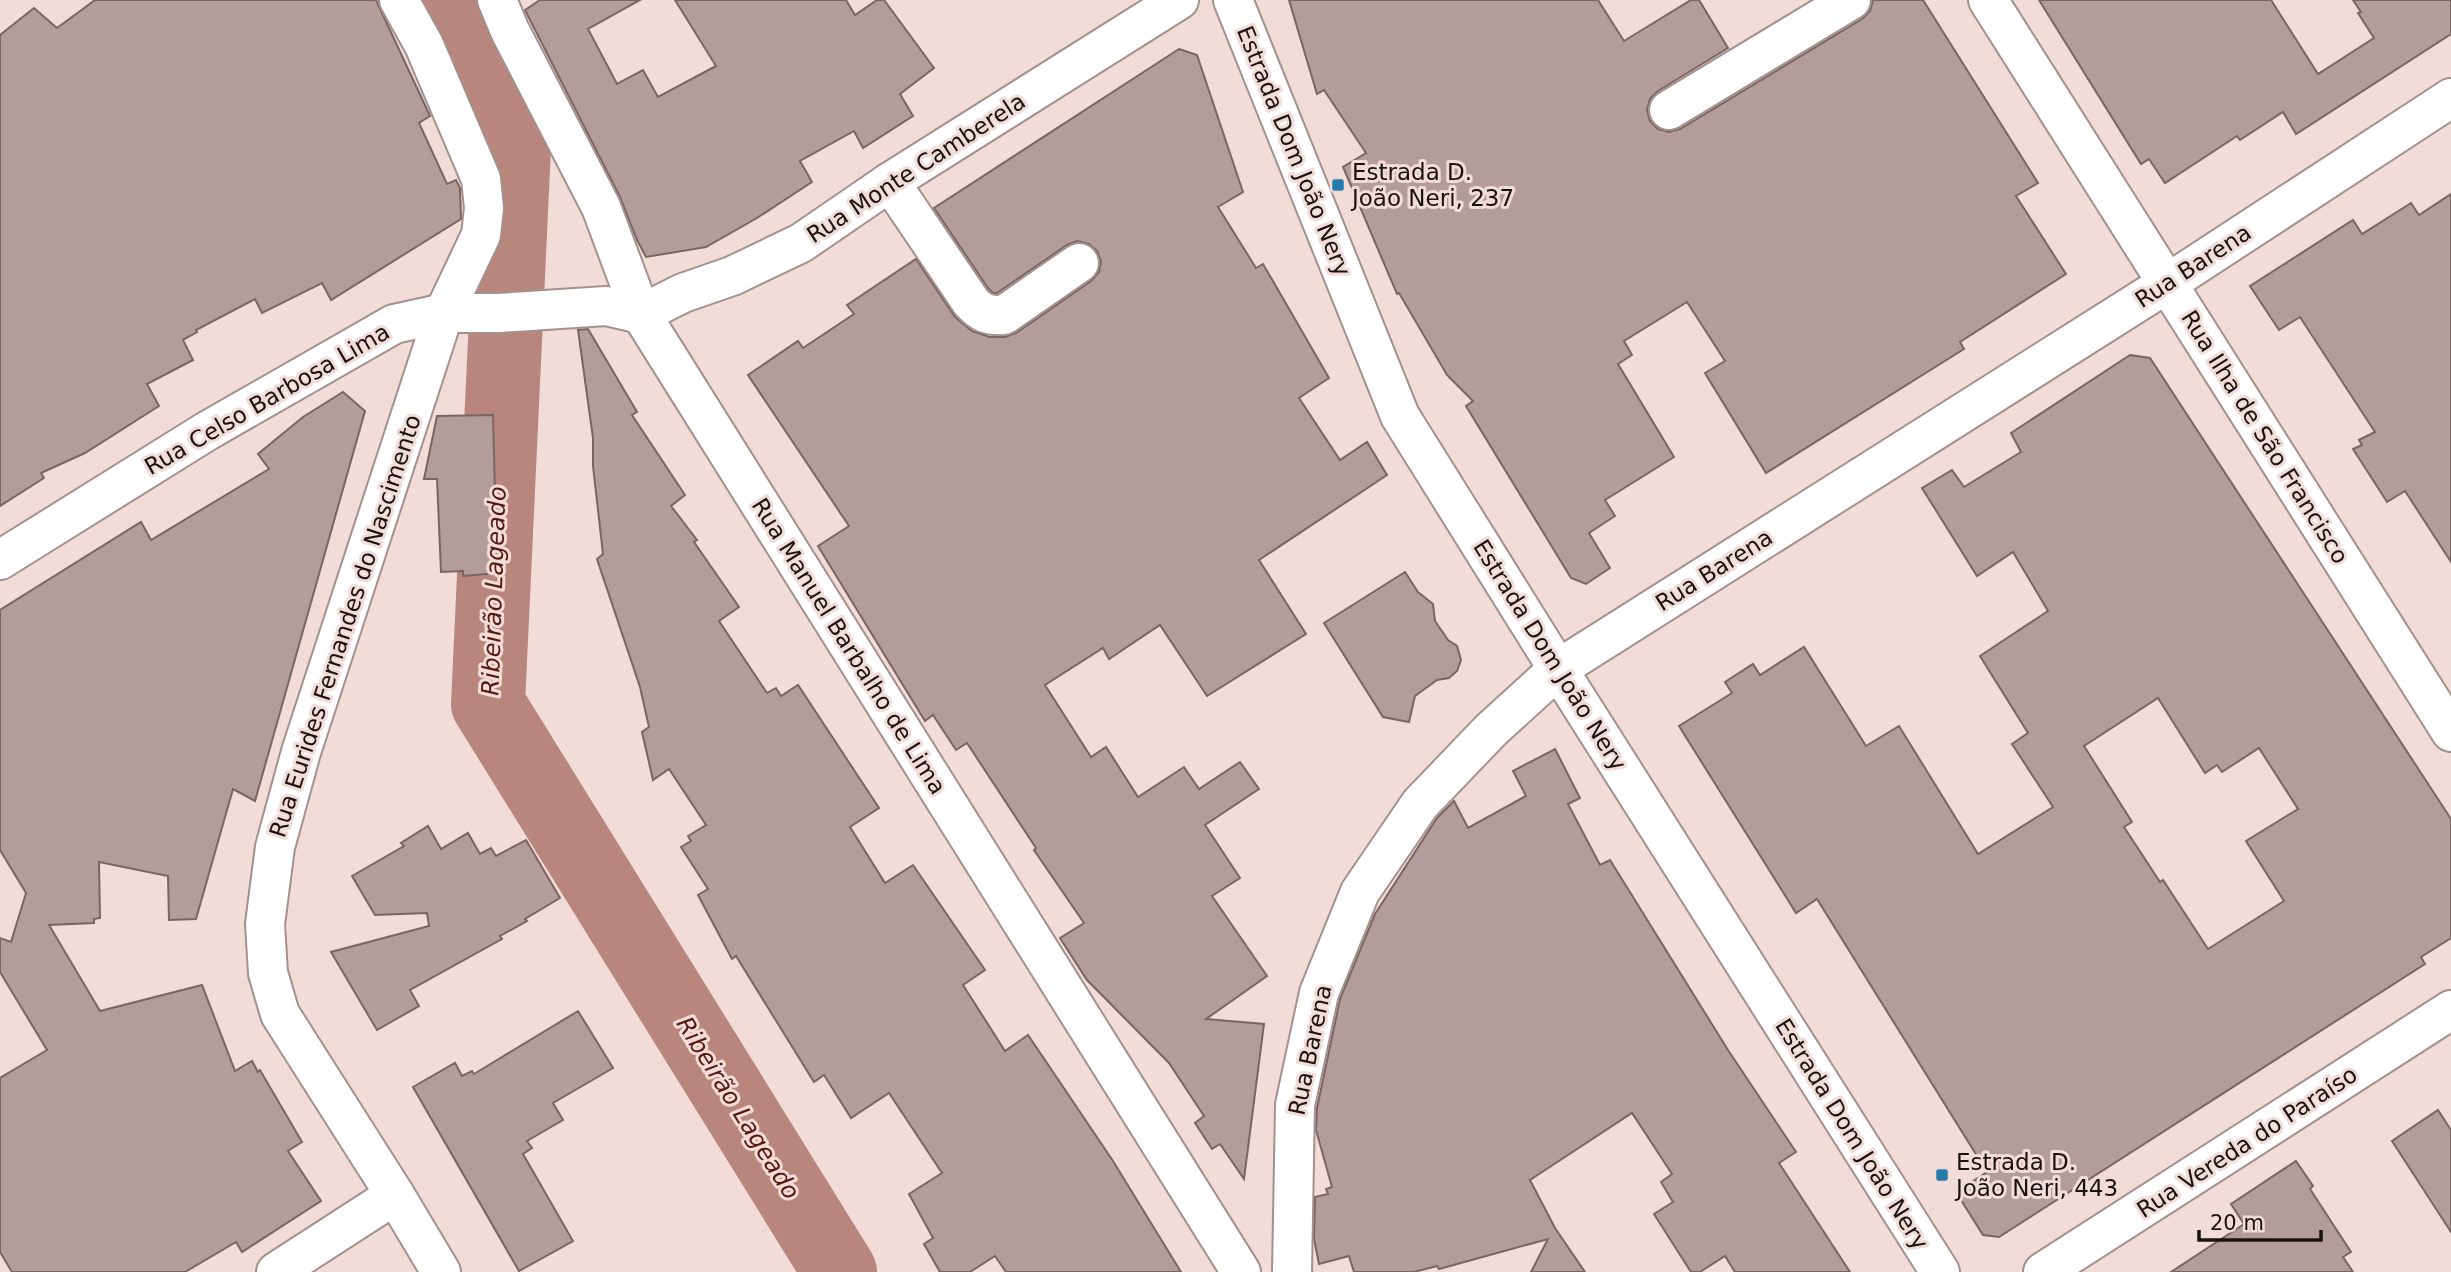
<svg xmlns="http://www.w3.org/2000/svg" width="2451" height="1272" font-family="'DejaVu Sans',sans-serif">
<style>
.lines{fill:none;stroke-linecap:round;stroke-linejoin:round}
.river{stroke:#b9867e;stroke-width:74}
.building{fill:#b29d9a;stroke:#796562;stroke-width:2;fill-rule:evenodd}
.minor-casing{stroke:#a4908c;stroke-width:42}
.major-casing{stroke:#a4908c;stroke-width:42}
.minor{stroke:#fff;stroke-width:38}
.major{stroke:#fff;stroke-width:38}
.poi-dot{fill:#277bab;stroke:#f2dcd8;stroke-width:2.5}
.labels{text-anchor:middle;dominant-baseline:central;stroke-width:6;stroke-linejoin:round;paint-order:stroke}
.street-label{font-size:23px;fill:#1a1211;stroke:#f2dcd8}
.poi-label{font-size:23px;fill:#1a1211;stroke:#f2dcd8;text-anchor:start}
.water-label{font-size:24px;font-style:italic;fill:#581812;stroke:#f2dcd8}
</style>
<rect width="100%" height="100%" fill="#f2dcd8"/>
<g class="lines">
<!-- river -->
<polyline class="river" points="440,0 515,126 488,704 840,1272"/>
</g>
<!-- building -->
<g class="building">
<polygon points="95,0 376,0 430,116 419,123 447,184 456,180 460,188 461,219 331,300 322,283 262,313 255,299 196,330 197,332 183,340 193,360 147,384 159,406 85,453 41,473 44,478 0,506 0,35 34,8 57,28"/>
<polygon points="540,0 640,0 588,29 617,84 643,70 658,97 716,66 675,0 846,0 855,15 877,0 884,0 934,68 900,94 913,116 863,148 854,131 800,161 812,182 757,218 706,247 646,257 637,240 620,197 525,10"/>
<polygon points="1289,0 1598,0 1624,41 1691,0 1699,0 1728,48 1658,91 1650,99 1647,110 1650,121 1658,129 1669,132 1680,129 1862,19 1870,11 1873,0 1923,0 2038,183 2016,196 2066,274 1960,342 1964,349 1766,473 1705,373 1725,361 1687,302 1624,341 1632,355 1618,364 1674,457 1605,500 1615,516 1589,533 1610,568 1586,584 1571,578 1466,406 1473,401 1447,375 1399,293 1397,294 1343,167 1366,153 1324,90 1317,94"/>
<polygon points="2039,0 2271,0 2318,74 2374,38 2358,13 2361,12 2353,0 2451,0 2451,34 2296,134 2283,112 2240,140 2237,136 2165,183 2149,159 2141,164"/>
<polygon points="1179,49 1197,55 1243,192 1218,207 1256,268 1263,264 1329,378 1299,398 1340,460 1367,442 1387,475 1259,560 1306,634 1207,696 1160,625 1109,659 1103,648 1045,685 1091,757 1106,747 1138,797 1184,767 1199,789 1240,762 1259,789 1205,825 1240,878 1212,896 1267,976 1206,1019 1264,1024 1244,1179 1220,1144 1212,1149 1195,1123 1204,1116 1169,1063 1087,980 1060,938 1084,923 1034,850 1036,848 967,743 956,750 933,715 925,721 818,546 849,526 748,375 798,341 803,348 854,314 847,305 916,259 955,317 972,331 990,337 1005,337 1016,333 1091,281 1099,272 1101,261 1097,251 1089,244 1077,241 1067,245 997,293 993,293 988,288 934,208"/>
<polygon points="2451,194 2451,562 2405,491 2387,502 2353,449 2362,445 2359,440 2375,432 2300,317 2279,330 2250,286 2353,220 2362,234 2411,203 2419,215"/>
<polygon points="588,329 637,412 632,415 685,495 671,506 697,540 694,542 739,607 719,621 767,693 776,688 781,696 798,685 879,808 850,827 885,883 913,865 985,970 963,985 1005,1051 1028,1035 1113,1161 1181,1272 1006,1272 995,1256 970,1272 940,1272 924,1244 933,1238 909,1194 942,1173 889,1093 851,1118 824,1075 814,1082 736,956 732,959 698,895 708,889 681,847 691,841 688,836 706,825 669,769 653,780 642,732 649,727 640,687 597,559 603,554 593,466 593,438 578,330"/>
<path d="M 2130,355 L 2150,358 L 2451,819 L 2451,938 L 2421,957 L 2425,964 L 1999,1237 L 1983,1235 L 1956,1192 L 1987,1172 L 1817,899 L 1796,913 L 1679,726 L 1732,693 L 1725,682 L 1753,664 L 1760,675 L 1804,647 L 1866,746 L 1899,726 L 1978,854 L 2053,807 L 2012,744 L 2028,733 L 1980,656 L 2048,611 L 2013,552 L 1977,576 L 1922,488 L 1952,470 L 1964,487 L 2021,452 L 2011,433 ZM 2158,698 L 2205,773 L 2217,765 L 2222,772 L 2259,748 L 2298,809 L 2246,841 L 2284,901 L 2208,949 L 2163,880 L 2160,882 L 2124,827 L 2132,822 L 2084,746 Z"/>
<polygon points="343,392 365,411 255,801 233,789 196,919 169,920 168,876 99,862 100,918 94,919 94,923 49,925 100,1011 202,985 235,1071 252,1061 258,1072 260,1070 302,1142 288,1151 321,1201 242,1252 236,1242 185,1272 12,1272 0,1252 0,1078 47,1050 0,972 0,938 11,942 26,893 0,850 0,610 141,522 151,540 269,469 258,454 303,417"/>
<polygon points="493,415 497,573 463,576 463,571 441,572 437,479 424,479 437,416"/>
<polygon points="1405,572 1418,592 1433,604 1435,621 1448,640 1457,646 1461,660 1457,671 1449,678 1437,680 1415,696 1409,722 1383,717 1324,623"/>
<polygon points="1555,749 1580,798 1568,804 1600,865 1610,860 1728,1050 1796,1152 1779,1163 1850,1272 1735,1272 1725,1256 1700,1272 1691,1272 1654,1214 1673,1202 1661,1182 1672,1174 1632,1113 1530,1180 1555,1228 1585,1272 1531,1272 1548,1239 1439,1269 1437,1266 1414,1272 1354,1272 1349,1256 1319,1264 1314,1239 1315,1197 1328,1194 1326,1189 1332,1187 1316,1130 1317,1108 1340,999 1375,914 1437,818 1454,801 1468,828 1526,796 1513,771"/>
<polygon points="428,826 441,849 468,833 480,854 491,848 496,856 526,840 560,898 525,919 527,921 500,936 502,939 410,990 419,1006 377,1030 331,952 429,926 427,913 375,915 352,876 404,846 401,843"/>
<polygon points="578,1011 613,1068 553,1103 563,1120 527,1141 532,1148 523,1154 573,1241 519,1271 413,1087 455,1063 462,1076 472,1071 474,1074"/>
<polygon points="2438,1110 2451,1130 2451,1232 2392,1141"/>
<polygon points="2296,1161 2313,1186 2310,1189 2351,1252 2343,1257 2353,1272 2171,1272 2244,1224 2231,1204"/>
</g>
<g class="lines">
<defs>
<g id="minor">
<polyline points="399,0 424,45 481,179 484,208 481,235 444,313 301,752 275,847 265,924 268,973 280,1014 395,1195 441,1272"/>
<polyline points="497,0 510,31 601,207 641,314 1241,1272"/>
<polyline points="1988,0 2451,732"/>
<polyline points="1669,110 1851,0"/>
<path d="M 890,182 L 971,302 C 981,313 988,316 1004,315 L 1079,263"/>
<polyline points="641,314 683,293 732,276 801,243 890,182 1179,0"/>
<polyline points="0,560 207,431 394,324 444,313 499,313 606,306 641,314"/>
<polyline points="276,1272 395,1195"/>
<polyline points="1292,1272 1295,1105 1319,993 1360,892 1420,804 1491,730 1558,669 2168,283 2451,98"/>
<polyline points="2043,1272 2451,1010"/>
</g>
<polyline id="major" points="1233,0 1400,416 1558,669 1940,1272"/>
</defs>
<!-- minor casing -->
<use href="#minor" class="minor-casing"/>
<!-- major casing -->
<use href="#major" class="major-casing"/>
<!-- minor -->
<use href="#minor" class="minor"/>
<!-- major -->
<use href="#major" class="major"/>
</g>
<!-- markers -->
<g class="poi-dot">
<rect x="1331" y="178" width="14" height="14" rx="3.5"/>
<rect x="1935" y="1168" width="14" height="14" rx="3.5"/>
</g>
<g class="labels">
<!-- street labels -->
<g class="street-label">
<text transform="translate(1294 151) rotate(68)">Estrada Dom João Nery</text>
<text transform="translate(916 168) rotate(-33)">Rua Monte Camberela</text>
<text transform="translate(2193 266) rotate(-33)">Rua Barena</text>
<text transform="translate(267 399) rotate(-30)">Rua Celso Barbosa Lima</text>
<text transform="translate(2265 437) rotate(58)">Rua Ilha de São Francisco</text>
<text transform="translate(1714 570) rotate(-32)">Rua Barena</text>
<text transform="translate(345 626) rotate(-72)">Rua Eurides Fernandes do Nascimento</text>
<text transform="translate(849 646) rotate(58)">Rua Manuel Barbalho de Lima</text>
<text transform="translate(1550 655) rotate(58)">Estrada Dom João Nery</text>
<text transform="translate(1310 1050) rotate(-78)">Rua Barena</text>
<text transform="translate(1852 1134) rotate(58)">Estrada Dom João Nery</text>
<text transform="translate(2247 1142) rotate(-33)">Rua Vereda do Paraíso</text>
</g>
<!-- poi labels -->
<g class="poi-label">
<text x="1352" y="172">Estrada D.<tspan x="1352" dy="26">João Neri, 237</tspan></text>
<text x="1956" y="1162">Estrada D.<tspan x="1956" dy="26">João Neri, 443</tspan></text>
</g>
<!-- water labels -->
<g class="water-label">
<text transform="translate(494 591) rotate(-88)">Ribeirão Lageado</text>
<text transform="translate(738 1108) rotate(58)">Ribeirão Lageado</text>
</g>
</g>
<!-- scale -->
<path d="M2199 1230v10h122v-10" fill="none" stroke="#1a1211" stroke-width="3.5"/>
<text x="2210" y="1230" font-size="21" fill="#1a1211" stroke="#f2dcd8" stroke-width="5" paint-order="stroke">20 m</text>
</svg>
